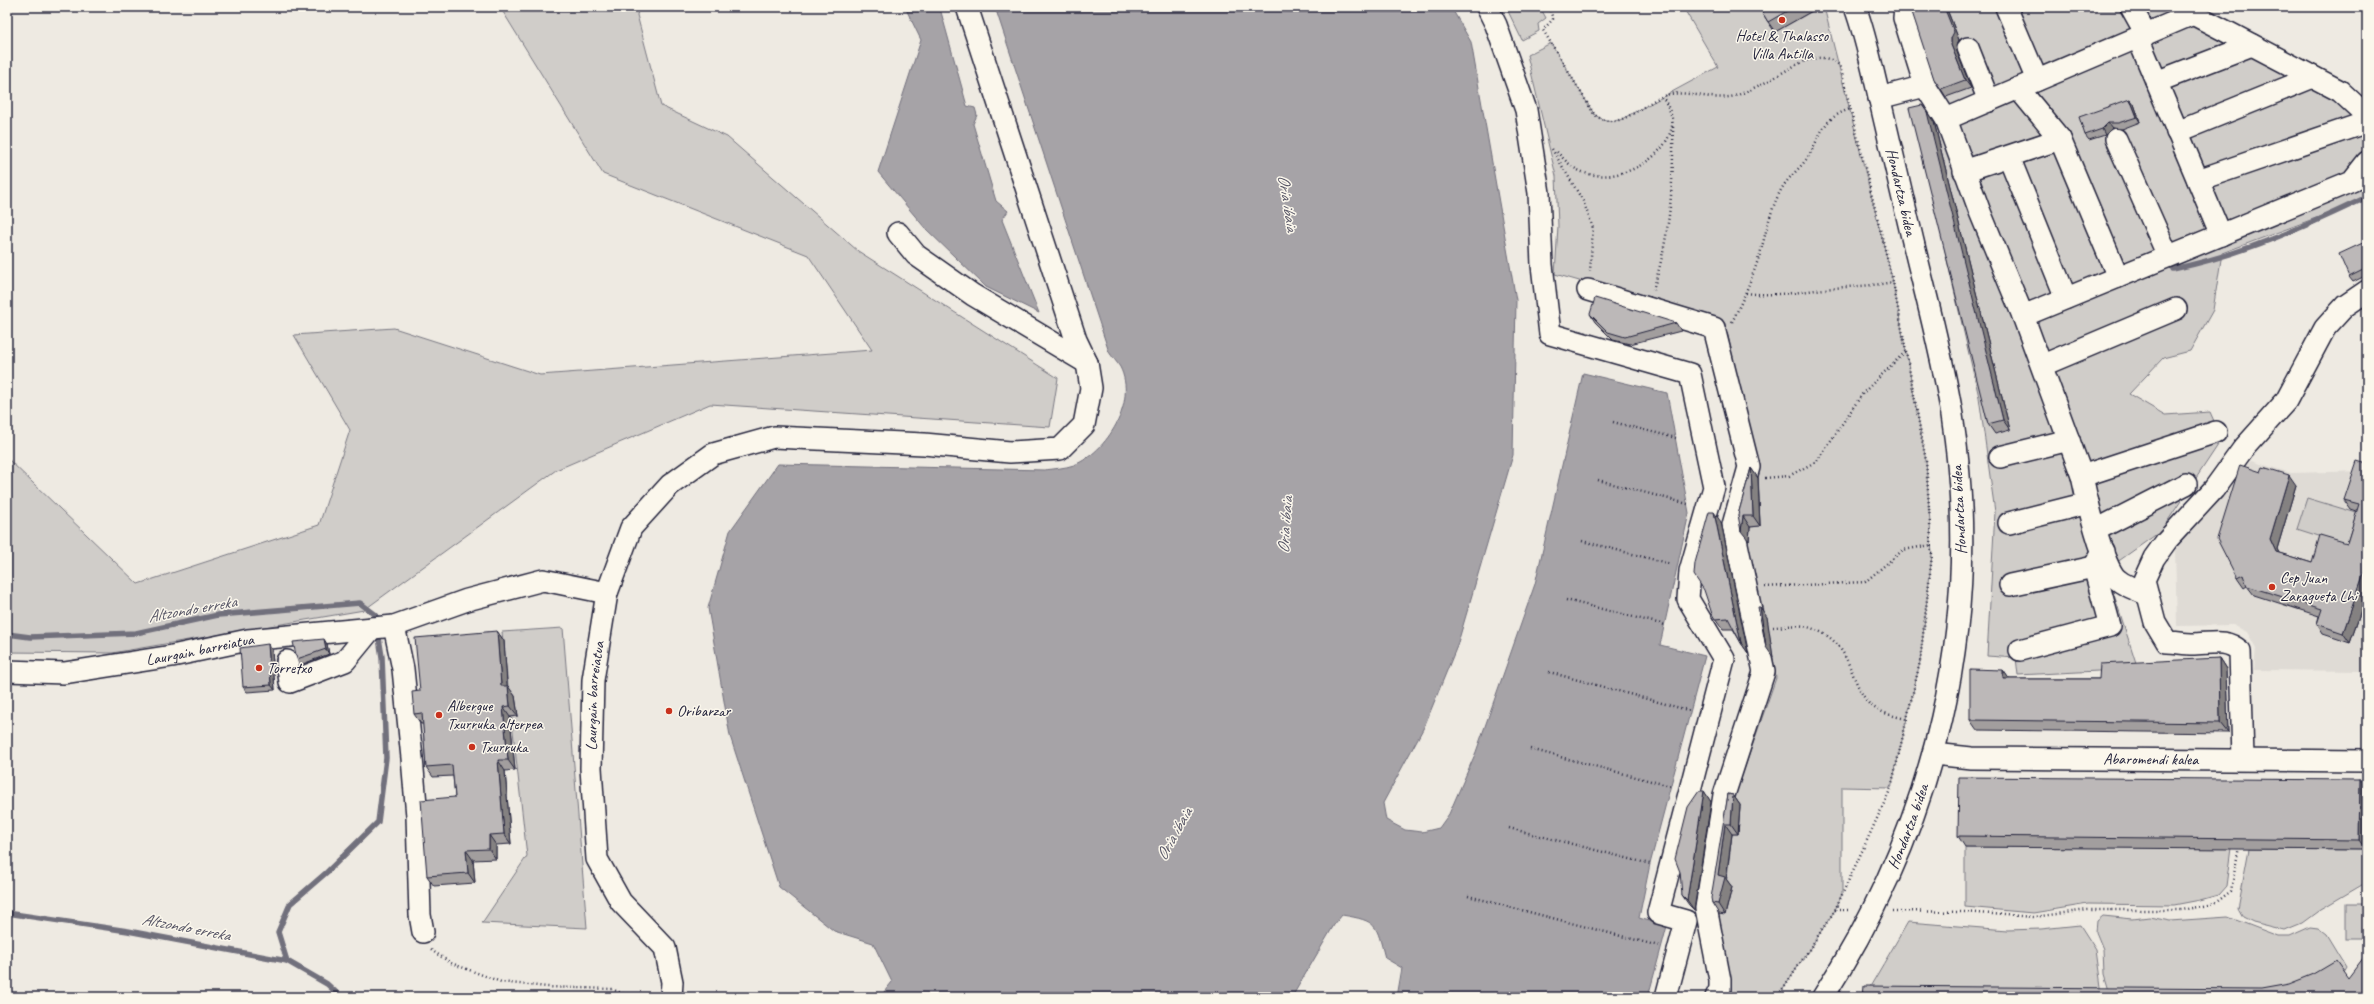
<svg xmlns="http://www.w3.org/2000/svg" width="2374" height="1004" font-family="Caveat,sans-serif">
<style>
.built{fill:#dfdbd5}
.green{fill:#d0cdc9;stroke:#797882}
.water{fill:#a6a3a7;stroke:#716f7c}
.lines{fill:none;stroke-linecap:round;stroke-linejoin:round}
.stream{stroke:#716f7c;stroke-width:5.5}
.minor-casing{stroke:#22223b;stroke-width:24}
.path{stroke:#22223b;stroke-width:2.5;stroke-dasharray:1 3;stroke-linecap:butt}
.minor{stroke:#fbf7ec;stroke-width:21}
.wall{fill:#a29e9e;stroke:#22223b}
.shaded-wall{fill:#848181;stroke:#22223b}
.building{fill:#bcb8b8;stroke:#22223b}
.poi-dot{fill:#c8321e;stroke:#fbf7ec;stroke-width:1.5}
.labels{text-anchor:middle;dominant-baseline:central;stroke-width:3;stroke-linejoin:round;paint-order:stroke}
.poi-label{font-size:16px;fill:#22223b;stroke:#fbf7ec;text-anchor:start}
.street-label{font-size:16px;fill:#22223b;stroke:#fbf7ec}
.water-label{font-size:17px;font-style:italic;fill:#575666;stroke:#fbf7ec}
</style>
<rect width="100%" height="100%" fill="#eeeae2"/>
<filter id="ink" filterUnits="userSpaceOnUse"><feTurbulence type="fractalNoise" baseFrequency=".025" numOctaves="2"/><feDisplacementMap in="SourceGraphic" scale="8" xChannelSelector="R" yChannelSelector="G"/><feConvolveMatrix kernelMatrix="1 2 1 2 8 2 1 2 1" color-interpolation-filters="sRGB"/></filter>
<g filter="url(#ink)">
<!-- built -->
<polygon class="built" points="2251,461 2291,473 2367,471 2367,671 2254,670 2256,648 2247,632 2233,625 2177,626 2175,548"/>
<!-- green -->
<g class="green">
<polygon points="500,7 639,7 637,15 661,106 727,137 858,251 1058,378 1050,427 710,404 556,470 364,610 112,653 7,652 7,458 138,584 319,525 350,430 294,335 394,328 540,375 872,350 808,255 603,174"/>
<polygon points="1506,7 1540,7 1546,18 1538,24 1539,31 1522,40"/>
<path d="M 1683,7 L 1760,7 L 1775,32 L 1820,7 L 1824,7 L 1893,282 L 1926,461 L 1932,555 L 1920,662 L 1891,788 L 1842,787 L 1842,894 L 1835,910 L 1778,997 L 1723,997 L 1717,913 L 1725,914 L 1726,886 L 1732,834 L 1738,834 L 1740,805 L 1732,804 L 1776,678 L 1767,617 L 1757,618 L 1747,552 L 1750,527 L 1760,526 L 1758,469 L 1725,323 L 1555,274 L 1558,226 L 1556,176 L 1527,55 L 1551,43 L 1594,114 C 1602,121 1610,121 1620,120 L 1718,67 Z"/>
<polygon points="1913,7 2205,7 2205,12 2341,82 2367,100 2367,199 2222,253 2213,310 2190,351 2163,358 2129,394 2165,415 2210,412 2222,439 2161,531 2106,570 2138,669 2018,675 2016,658 1987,656 1995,512 1979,397 1914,118 1944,108 1907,10"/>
<polygon points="2307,498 2360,514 2350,546 2297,529"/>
<polygon points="563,628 587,928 482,923 527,856 502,632"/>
<polygon points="1965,847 2231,848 2226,886 2218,895 2200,900 2174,905 2088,904 2033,913 1965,907"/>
<polygon points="2249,849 2367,850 2367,882 2321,909 2302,923 2285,930 2253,922 2243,917 2238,908"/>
<rect x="2346" y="904" width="21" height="35"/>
<polygon points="2103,916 2133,919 2149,917 2170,921 2228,917 2278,936 2290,936 2310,927 2318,928 2326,934 2346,967 2343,972 2296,994 2111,997 2104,974 2103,949 2096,932 2097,921"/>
<polygon points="1908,922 2007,930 2041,929 2080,925 2096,950 2102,994 1864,997"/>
</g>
<!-- water -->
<g class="water">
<polygon points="905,7 939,7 941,12 967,106 975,108 977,115 973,124 996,201 1008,211 1002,220 1039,313 986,287 925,228 878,172 921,40"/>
<path d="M 995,7 L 1451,7 L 1471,42 L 1516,300 L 1513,455 L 1457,646 L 1424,727 L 1383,803 L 1386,820 L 1405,830 L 1422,832 L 1439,828 L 1449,814 L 1476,752 L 1535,584 L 1583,373 L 1667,393 L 1689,513 L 1660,645 L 1705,656 L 1650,864 L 1639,918 L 1667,926 L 1648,997 L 1397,997 L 1402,968 L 1385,958 C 1376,924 1378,921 1342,915 L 1334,925 L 1292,997 L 880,997 L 892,982 L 873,943 L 834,931 L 779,887 L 730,736 L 708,608 L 730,531 L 778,464 L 1044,470 C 1053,469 1065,468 1074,465 C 1107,452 1138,402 1120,367 C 1117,362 1112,357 1109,352 Z"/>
</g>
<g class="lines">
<!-- stream -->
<g class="stream">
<path d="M 2173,269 C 2241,255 2305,227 2367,197"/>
<polyline points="7,634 30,637 136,633 218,615 360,603 376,615 376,617"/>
<polyline points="7,913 128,931 287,961 327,984 341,997"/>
<polyline points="287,961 278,932 290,904 327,872 378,822 386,758 382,657 379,638"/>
</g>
<defs>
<g id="minor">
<polyline points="1487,7 1496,25 1526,110 1539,193 1542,265 1550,334 1690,374 1714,487 1690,571 1688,599 1724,659 1658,913 1686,921 1666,997"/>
<polyline points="1905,7 1904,18 1925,86 1946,119 1980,212 2023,316 2352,181 2367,162"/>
<polyline points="2006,7 2037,80"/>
<polyline points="2131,7 2146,34"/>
<polyline points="2183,7 2193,14 2340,91 2367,116"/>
<polyline points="2138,38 2221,235"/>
<polyline points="1968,48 1989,101"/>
<polyline points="2156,82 2252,45"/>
<polyline points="2018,88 2060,139 2118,277"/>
<polyline points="1879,98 1925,86"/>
<polyline points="1946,119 2193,14"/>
<polyline points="2177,132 2313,77"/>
<polyline points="2116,139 2168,256"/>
<polyline points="2009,157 2066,298"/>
<polyline points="1964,171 2060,139"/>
<polyline points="2198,180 2367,122"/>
<polyline points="898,233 916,255 973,295 1087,363"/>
<polyline points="1588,290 1714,328 1749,467 1733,525 1764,672 1724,795 1706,908 1720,980 1720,989 1716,997"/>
<path d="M 2023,316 L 2082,476 C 2086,496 2103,570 2118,580 C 2126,587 2139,590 2148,595"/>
<polyline points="2043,365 2176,309"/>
<polyline points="2000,457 2069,440"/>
<polyline points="2082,476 2216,432"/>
<polyline points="2009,523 2088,503"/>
<polyline points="2096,530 2186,484"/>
<polyline points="2010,585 2094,567"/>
<polyline points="394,626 403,669 412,758 417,816 420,915 423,932"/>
<polyline points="2020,650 2110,626 2094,567 2103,551"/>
<polyline points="287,661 290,682 345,661 372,628"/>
<path id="s1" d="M 7,671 L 64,673 L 172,656 L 248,640 L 394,626 L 467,600 L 543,580 L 607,593"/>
<path id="s2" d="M 1934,754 L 1971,758 L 2367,761"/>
<path d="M 2243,759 L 2240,651 C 2226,638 2210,644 2192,644 C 2184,644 2175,642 2167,642 L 2155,622 L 2144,580 L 2154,558 L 2167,540 L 2214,489 L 2243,449 L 2286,401 L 2325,328 L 2345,306 L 2367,291"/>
<path id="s3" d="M 671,997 L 672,982 L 665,948 L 621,902 L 597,859 L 591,768 L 593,680 L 607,593 L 631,528 L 670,485 L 713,454 L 774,437 L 924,444 L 1010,452 L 1060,449 L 1084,425 L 1091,388 L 1087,363 L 1076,340 L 967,7"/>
<path id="s4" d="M 1823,997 C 1936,821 1984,623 1952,415 C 1942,353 1925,293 1911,233 C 1900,186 1889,139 1878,92 C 1871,63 1865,34 1855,7"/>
</g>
</defs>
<!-- minor casing -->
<use href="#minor" class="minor-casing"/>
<!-- path -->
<g class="path">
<path d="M 1549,7 L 1553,19 L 1543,30 L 1594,114 C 1620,137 1646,97 1671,94 C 1690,91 1710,100 1729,97 C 1739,96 1751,89 1760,85 C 1784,75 1816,43 1840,66 L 1893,282 L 1906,351 L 1926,461 L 1932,555 L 1920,662 L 1891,788 L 1835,910 L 1778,997"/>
<polyline points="1552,149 1583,201 1593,228 1590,271"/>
<path d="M 1557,152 C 1563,158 1571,167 1578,170 C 1611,187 1665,163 1672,126 C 1674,117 1667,105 1663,97"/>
<path d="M 1653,290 C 1670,237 1674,181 1673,125"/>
<path d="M 1746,293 C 1778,297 1803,291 1834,288 C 1854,286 1873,286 1893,282"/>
<path d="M 1732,322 C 1743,300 1752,278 1760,254 C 1766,233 1770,210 1781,190 C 1787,178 1800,169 1808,157 C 1822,134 1821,119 1850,109"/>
<polyline points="1613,422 1676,438"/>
<polyline points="1765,478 1789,476 1817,461 1863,393 1906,351"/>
<polyline points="1598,480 1688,504"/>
<polyline points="1582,541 1671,564"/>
<polyline points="1765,587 1865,582 1903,550 1931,545"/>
<polyline points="1566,600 1665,625"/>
<path d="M 1773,627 C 1783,627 1795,624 1804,626 C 1851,638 1845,669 1866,700 C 1873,711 1895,717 1907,719"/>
<polyline points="1549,672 1691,711"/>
<polyline points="1530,749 1670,786"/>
<polyline points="1509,828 1650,864"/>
<polyline points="1468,896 1659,946"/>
<polyline points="1835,910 1851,910"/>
<polyline points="1892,911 1964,912 2033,917 2088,910 2181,910 2214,904 2231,891 2239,847"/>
<polyline points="431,950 451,963 501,982 547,987 612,989 630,997"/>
<polyline points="1444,993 1461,997"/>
</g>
<!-- minor -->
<use href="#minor" class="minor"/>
</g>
<!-- wall -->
<g class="wall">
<polygon points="1759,7 1819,7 1775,32 1768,22"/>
<polygon points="1915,7 1946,7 1959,40 1956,46 1957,52 1971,88 1946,97 1941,89"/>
<polygon points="2130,99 2134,104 2140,122 2122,129 2112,128 2105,135 2089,140 2085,135"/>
<polygon points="1922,105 1934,122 2010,430 1995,434 1988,424"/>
<polygon points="2367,241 2367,275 2353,282 2349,277"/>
<polygon points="1590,314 1676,323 1681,331 1630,344 1613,340 1595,322"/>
<polygon points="2367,464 2367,594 2350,643 2323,634 2317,624 2319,616 2254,595 2247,586 2244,588 2237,578 2296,485 2277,549 2279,553 2312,563 2347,543 2357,512 2351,510 2344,500"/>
<polygon points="1751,468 1758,478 1760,526 1750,527 1749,541 1738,515"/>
<polygon points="1721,522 1748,653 1741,643 1733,629 1723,629 1712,614"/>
<polygon points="497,631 504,641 507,686 515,696 518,716 510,717 515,770 505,771 511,844 496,845 496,859 473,860 475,883 434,886 427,876 455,797 453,776 433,777 426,767 423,724 421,724 414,714"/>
<polygon points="268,644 272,650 275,690 247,692 243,687"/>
<polygon points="327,644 329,654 300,665 297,659"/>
<polygon points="2219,658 2226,669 2228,733 1977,730 1970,720 2003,670 2009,679 2099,679"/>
<polygon points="2360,780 2367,789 2366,850 1965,847 1958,836"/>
<polygon points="1704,791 1711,802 1694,910 1689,905 1682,895"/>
<polygon points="1728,794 1733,795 1740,805 1738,834 1732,834 1726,879 1732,887 1725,915 1719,914 1712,903"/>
</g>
<!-- shaded-wall -->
<g class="shaded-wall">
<polygon points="1944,7 1946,7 1959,40 1956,46 1957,52 1971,88 1965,80 1951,45 1951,38"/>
<polygon points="2130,99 2134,104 2140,122 2137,117"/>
<polygon points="1922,105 1934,122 2010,430 2003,420"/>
<polygon points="2108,123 2112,128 2105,135 2102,129"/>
<polygon points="1751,468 1758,478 1760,526 1753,516"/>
<polygon points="2289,475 2296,485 2277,549 2283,562 2276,552 2270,539"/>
<polygon points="1714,512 1721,522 1748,653 1741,643"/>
<polygon points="1743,516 1750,527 1749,541 1741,531"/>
<polygon points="2367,564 2367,594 2350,643 2343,633"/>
<polygon points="1760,607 1767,617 1773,657 1766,647"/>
<polygon points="497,631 504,641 508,697 501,686"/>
<polygon points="324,639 327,644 329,654 326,649"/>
<polygon points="268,644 272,650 275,690 271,685"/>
<polygon points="2219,658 2226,669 2228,733 2220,723"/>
<polygon points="2003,670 2010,680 2003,679"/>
<polygon points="508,686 515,696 518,716 510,706"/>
<polygon points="503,707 510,717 515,770 508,760"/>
<polygon points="498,760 505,771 511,844 504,834"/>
<polygon points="2360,780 2367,789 2366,850 2359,840"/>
<polygon points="1704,791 1711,802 1694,910 1687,900"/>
<polygon points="1733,795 1740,805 1738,834 1731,824"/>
<polygon points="1725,824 1732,834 1726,879 1732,887 1725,915 1718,904 1718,875"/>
<polygon points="489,835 496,845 496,859 489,849"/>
<polygon points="466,850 473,860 475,883 468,873"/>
</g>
<!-- building -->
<g class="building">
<polygon points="1759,7 1794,7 1768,22"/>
<polygon points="1915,7 1944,7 1954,32 1951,38 1951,45 1965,80 1941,89 1934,79 1911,9"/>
<polygon points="2130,99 2137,117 2118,123 2108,123 2102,129 2085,135 2079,117"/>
<polygon points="1922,105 1927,112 2003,420 1988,424 1909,108"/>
<polygon points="2367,241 2367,268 2349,277 2339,254"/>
<polygon points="1595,298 1676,323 1625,337 1608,332 1590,314"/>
<polygon points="2357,461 2367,464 2367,564 2343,633 2317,624 2322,609 2247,586 2243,575 2237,578 2217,539 2240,465 2261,472 2263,467 2289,475 2270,539 2276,552 2312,563 2320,535 2347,543 2359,504 2344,500"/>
<polygon points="1751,468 1753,516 1743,516 1741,531 1738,515"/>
<polygon points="1709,512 1714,512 1741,643 1728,618 1715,619 1712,614 1704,590 1694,575 1695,563"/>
<polygon points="1758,607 1760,607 1766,647"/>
<polygon points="497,631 501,686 508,686 510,706 503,707 508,760 498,760 504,834 489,835 489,849 466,850 468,873 427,876 421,800 455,797 452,765 426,767 422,713 414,714 412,692 420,691 415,638"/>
<polygon points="324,639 326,649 297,659 293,642"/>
<polygon points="268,644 271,685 243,687 240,648"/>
<polygon points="2219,658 2220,723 1970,720 1970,669 2003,670 2003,679 2099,679 2100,664"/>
<polygon points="1959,777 2360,780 2359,840 1958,836"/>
<polygon points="1699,791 1704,791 1687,900 1682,895 1680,872 1675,859 1688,807"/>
<polygon points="1728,794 1733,795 1731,824 1725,824 1718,875 1725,877 1718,904 1712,903 1711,898"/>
<polygon points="2367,953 2367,997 1863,997 1864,986 2261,989 2289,984 2314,974 2336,961 2348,978"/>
</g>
</g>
<!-- markers -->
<g class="poi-dot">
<circle cx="1782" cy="20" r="4"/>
<circle cx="2272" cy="587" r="4"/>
<circle cx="259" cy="668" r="4"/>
<circle cx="669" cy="711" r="4"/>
<circle cx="439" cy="715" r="4"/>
<circle cx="472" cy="747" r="4"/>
</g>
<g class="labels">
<!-- poi labels -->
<g class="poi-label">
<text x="1782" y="36" text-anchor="middle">Hotel &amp; Thalasso<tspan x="1782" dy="18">Villa Antilla</tspan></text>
<text x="2280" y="578">Cep Juan<tspan x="2280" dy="18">Zaragueta Lhi</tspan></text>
<text x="267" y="668">Torretxo</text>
<text x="447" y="706">Albergue<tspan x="447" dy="18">Txurruka alterpea</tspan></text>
<text x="677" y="711">Oribarzar</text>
<text x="480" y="747">Txurruka</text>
</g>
<!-- street labels -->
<g class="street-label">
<text transform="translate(1901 192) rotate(77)">Hondartza bidea</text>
<text transform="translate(1959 510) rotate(-93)">Hondartza bidea</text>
<text stroke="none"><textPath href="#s1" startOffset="195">Laurgain barreiatua</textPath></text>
<text stroke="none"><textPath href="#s3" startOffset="326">Laurgain barreiatua</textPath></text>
<text stroke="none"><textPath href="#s2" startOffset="217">Abaromendi kalea</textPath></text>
<text stroke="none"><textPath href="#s4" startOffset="191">Hondartza bidea</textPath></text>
</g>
<!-- water labels -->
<g class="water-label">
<text transform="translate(1288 203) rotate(81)">Oria ibaia</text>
<text transform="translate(1285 525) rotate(-86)">Oria ibaia</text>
<text transform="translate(192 609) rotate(-10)">Altzondo erreka</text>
<text transform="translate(1174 834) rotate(-61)">Oria ibaia</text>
<text transform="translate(186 927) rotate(11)">Altzondo erreka</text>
</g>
</g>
<!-- margin -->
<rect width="2374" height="1004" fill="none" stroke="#fbf7ec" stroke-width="24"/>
<rect x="12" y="12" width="2350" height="980" fill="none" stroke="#22223b" stroke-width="1.5" filter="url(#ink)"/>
</svg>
